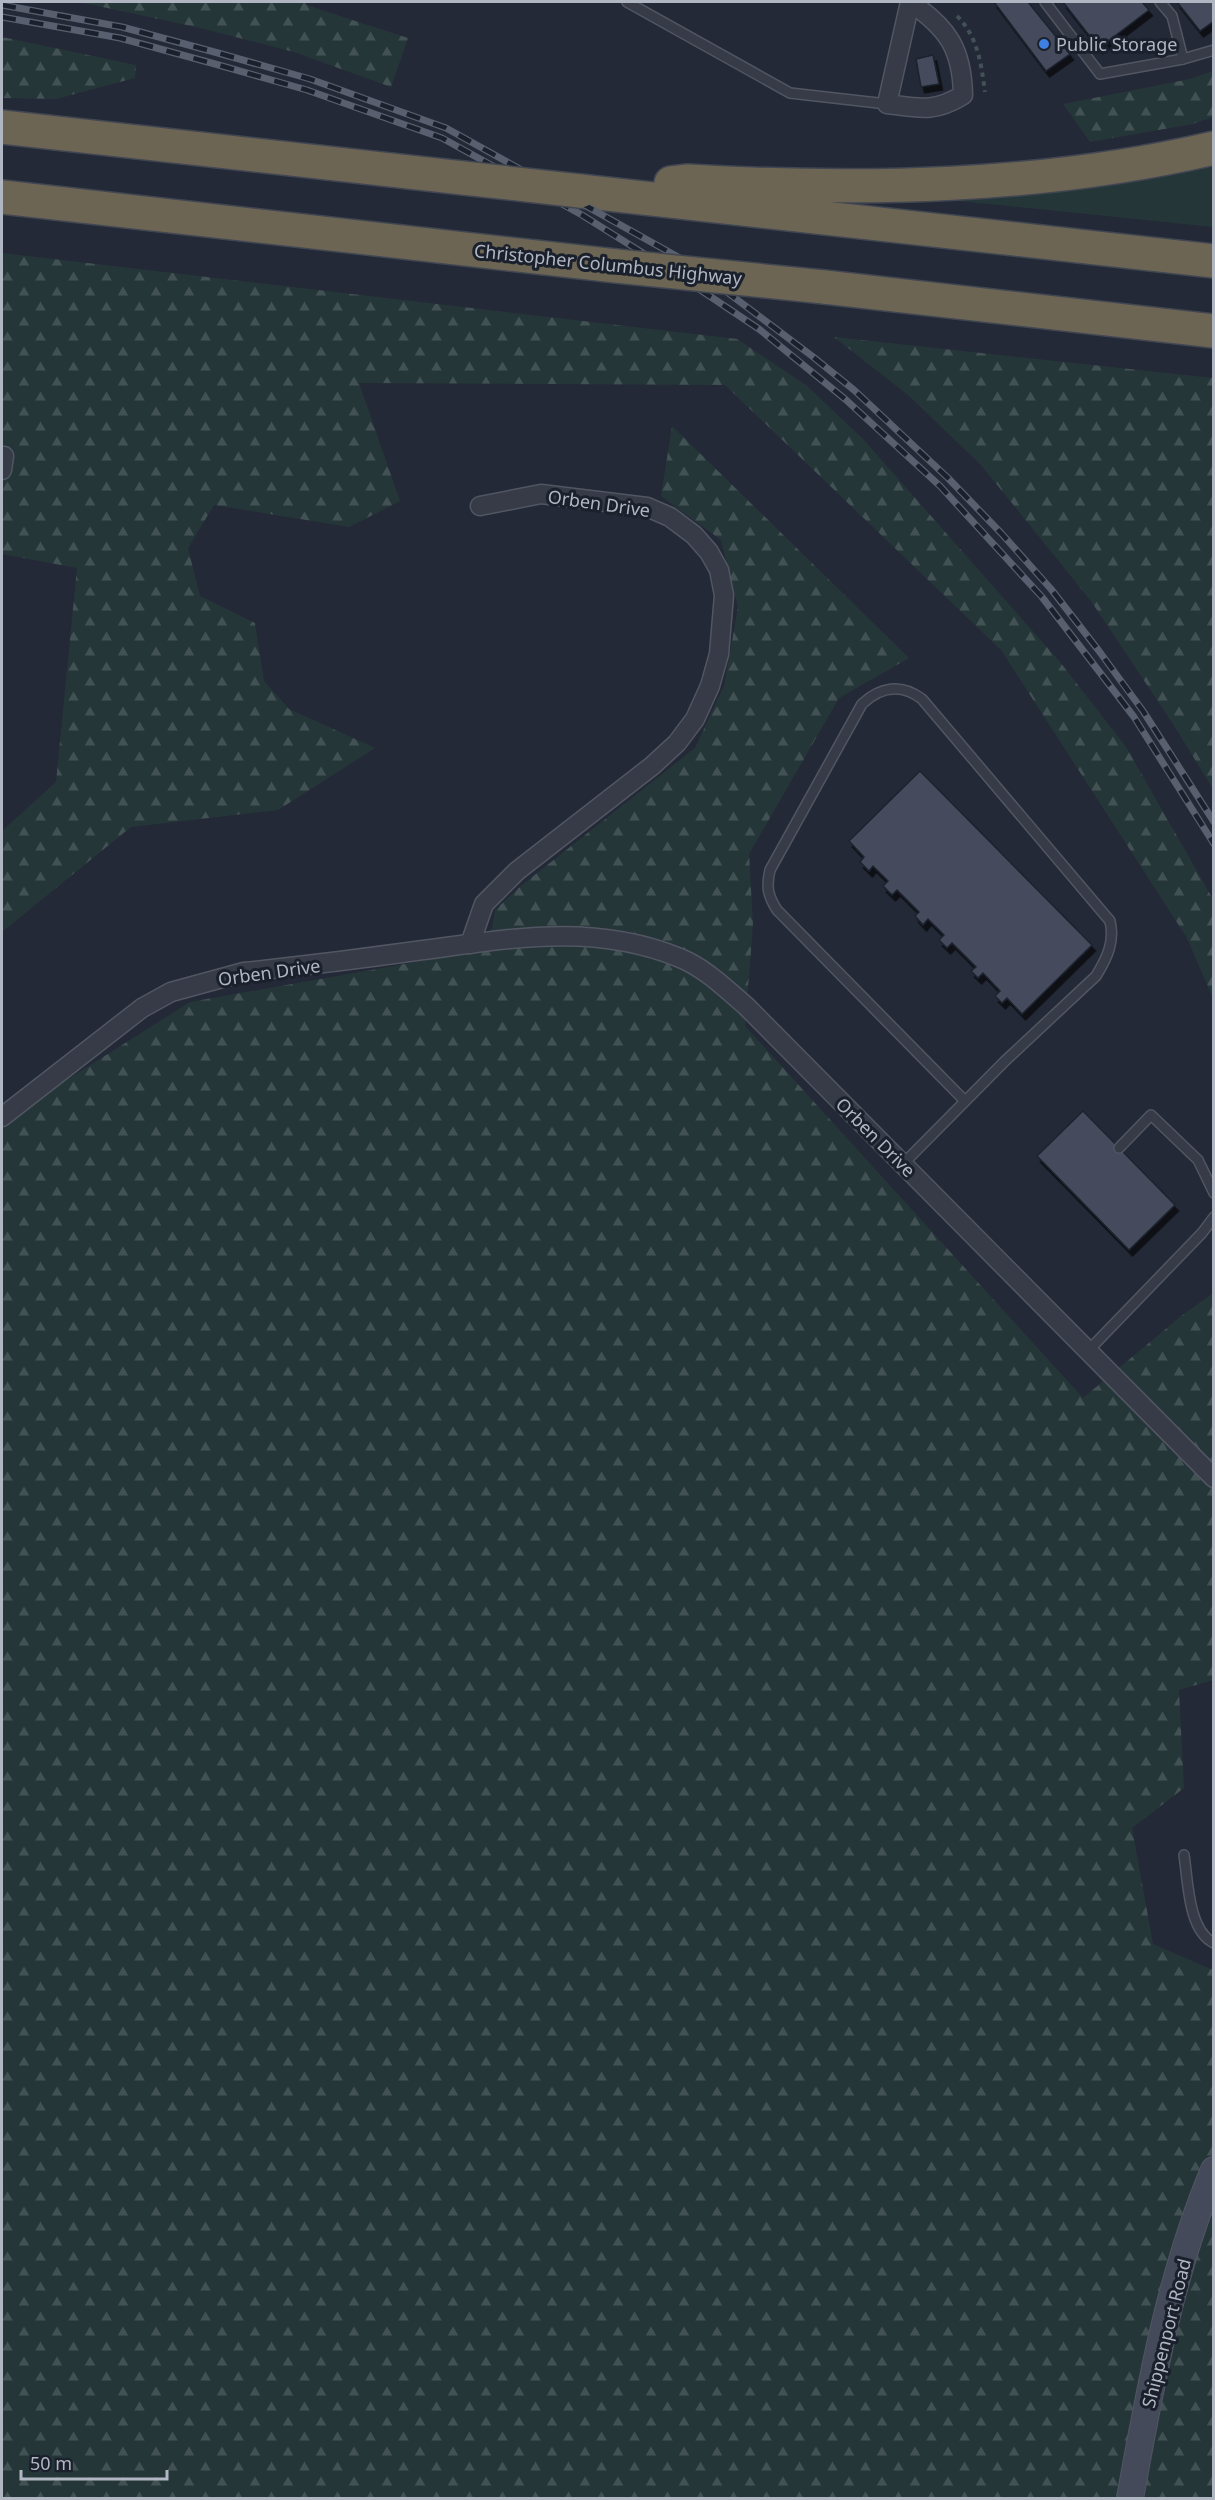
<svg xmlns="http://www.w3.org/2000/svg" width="1215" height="2500" font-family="'Noto Sans',sans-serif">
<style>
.grass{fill:#253639}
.forest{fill:url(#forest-firs)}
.building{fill:#444c5b;stroke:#1d232e;stroke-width:1.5;filter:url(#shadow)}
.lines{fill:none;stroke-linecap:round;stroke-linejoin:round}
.lane-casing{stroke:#515662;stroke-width:12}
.street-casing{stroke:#515662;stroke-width:21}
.secondary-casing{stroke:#515662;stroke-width:28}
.highway-casing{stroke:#414652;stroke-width:36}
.path{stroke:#425155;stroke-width:4;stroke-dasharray:4.5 4.5;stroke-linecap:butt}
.lane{stroke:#363b47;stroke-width:9}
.street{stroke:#363b47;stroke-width:18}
.secondary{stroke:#444a5a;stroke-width:26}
.highway{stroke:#6c6554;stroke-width:33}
.rail-casing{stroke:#585f6e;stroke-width:7}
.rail{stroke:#1b212c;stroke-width:4.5;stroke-dasharray:14;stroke-linecap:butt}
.highway-bridge-casing{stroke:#414652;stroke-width:36;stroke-linecap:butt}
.highway-bridge{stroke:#6c6554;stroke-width:33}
.shop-dot{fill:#3f7fe0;stroke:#1b212c;stroke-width:2}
.labels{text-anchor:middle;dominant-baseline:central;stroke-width:6;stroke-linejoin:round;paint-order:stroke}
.poi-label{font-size:18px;fill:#b1b6c3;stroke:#1b212c;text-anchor:start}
.street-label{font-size:18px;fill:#b1b6c3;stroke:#1b212c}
</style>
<defs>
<pattern id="forest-firs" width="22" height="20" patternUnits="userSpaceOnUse" patternTransform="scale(1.5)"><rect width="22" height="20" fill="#253639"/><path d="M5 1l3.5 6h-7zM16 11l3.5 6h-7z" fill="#425154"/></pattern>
<filter id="shadow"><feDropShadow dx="3.5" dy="6" stdDeviation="0" flood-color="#0009"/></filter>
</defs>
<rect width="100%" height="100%" fill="#232936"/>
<!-- grass -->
<polygon class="grass" points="1213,162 1213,227 920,197"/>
<!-- forest -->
<g class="forest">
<polygon points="79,2 305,2 306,5 408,38 391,87 294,52 196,27"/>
<polygon points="2,37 136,65 135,78 56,99 2,98"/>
<polygon points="1213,71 1213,117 1193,124 1090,142 1063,104 1190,79"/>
<polygon points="2,253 737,339 806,385 863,439 1060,662 1126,747 1213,899 1213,998 1187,938 1001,650 725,385 359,383 400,501 349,527 214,505 188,548 200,596 255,623 264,681 289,709 375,748 278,810 131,827 2,932 2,831 56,782 77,568 2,554"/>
<polygon points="834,337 1213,378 1213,789 1173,724 1091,601 981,465 908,395"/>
<polygon points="672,426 909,658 839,698 749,854 753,925 745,1026 1083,1398 1180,1317 1213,1293 1213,1680 1179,1690 1184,1788 1132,1828 1153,1944 1213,1970 1213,2498 2,2498 2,1121 190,1002 467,953 492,929 495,910 522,885 695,748 724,686 738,607 721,540 661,496"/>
</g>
<!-- building -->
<g class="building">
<polygon points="994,2 1028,2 1070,54 1046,71"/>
<polygon points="1063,2 1142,2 1149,10 1099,48"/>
<polygon points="1177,2 1214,2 1214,21 1200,31"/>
<polygon points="933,55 939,84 921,87 916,59"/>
<polygon points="920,771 1092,945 1022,1014 1007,998 1002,1003 995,996 1000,991 983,973 978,978 971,971 976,967 952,943 947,948 939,940 944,935 928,919 923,925 915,916 919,912 897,890 892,895 883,886 888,881 873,866 869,871 860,862 864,857 849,841"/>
<polygon points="1083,1111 1175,1205 1129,1250 1037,1156"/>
</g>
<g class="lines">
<defs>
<g id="lane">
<polyline points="627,2 790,93 887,104"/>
<polyline points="1045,2 1100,74 1183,59 1214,50"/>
<polyline points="1160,2 1172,16 1183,59"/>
<polyline points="1119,1148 1151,1115 1198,1160 1214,1193"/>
<path d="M 903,1164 L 1005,1061 L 1096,976 C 1107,958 1115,942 1110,921 L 922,699 C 901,683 880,687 862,704 L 770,870 C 766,887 768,896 777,910 L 965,1101"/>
<polyline points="1088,1351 1202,1233 1214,1217"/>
<path d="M 1184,1855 C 1188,1880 1188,1931 1214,1943"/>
</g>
<g id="street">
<path d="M 910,2 C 948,28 962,49 963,95 C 934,113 919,108 887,104 L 910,2"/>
<polyline points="2,470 4,456"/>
<polyline points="470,944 484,904 517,871 652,766 677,743 695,719 710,686 719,654 724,595 719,570 709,552 694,535 670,517 647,507 541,494 480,506"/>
<path d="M 2,1117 L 142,1008 L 171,992 L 244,972 C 302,966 359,959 416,951 C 508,939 592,922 680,958 C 705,968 726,989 746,1006 L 1214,1478"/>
</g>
<path id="secondary" d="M 1130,2498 C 1150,2388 1170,2274 1214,2170"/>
<g id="highway">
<polyline points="2,127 463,178"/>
<path d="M 671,183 L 688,181 C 862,191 1043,188 1214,148"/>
<polyline points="580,191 1214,261"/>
<polyline points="2,197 616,266"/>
<polyline points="824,287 1214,331"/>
</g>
</defs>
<!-- lane casing -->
<use href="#lane" class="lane-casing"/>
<!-- street casing -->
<use href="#street" class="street-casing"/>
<!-- secondary casing -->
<use href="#secondary" class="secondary-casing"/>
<!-- highway casing -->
<use href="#highway" class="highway-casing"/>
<!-- path -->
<path class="path" d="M 957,16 C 978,37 981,63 985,92"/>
<!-- lane -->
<use href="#lane" class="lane"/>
<!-- street -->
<use href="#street" class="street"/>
<!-- secondary -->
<use href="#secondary" class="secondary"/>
<!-- highway -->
<use href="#highway" class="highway"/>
<defs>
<g id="rail">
<polyline points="2,5 122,27 218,53 310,79 446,128 687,262 812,356 854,390 948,478 1001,533 1051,589 1099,651 1143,711 1214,822"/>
<polyline points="2,17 120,38 215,64 307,90 442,138 582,215 678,275 759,329 845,399 940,486 1042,597 1134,717 1214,844"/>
</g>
</defs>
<!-- rail casing -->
<use href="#rail" class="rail-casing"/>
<!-- rail -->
<use href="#rail" class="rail"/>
<defs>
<g id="highway-bridge">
<polyline points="463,178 580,191"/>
<polyline points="616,266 824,287"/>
</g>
</defs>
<!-- highway-bridge casing -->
<use href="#highway-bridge" class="highway-bridge-casing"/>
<!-- highway-bridge -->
<use href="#highway-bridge" class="highway-bridge"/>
</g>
<!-- markers -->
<circle class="shop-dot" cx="1044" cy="44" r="6"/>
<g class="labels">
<!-- poi labels -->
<g class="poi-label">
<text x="1056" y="44">Public Storage</text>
</g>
<!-- street labels -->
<g class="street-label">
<text transform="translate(608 264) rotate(6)">Christopher Columbus Highway</text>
<text transform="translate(599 503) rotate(8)">Orben Drive</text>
<text transform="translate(269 972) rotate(-8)">Orben Drive</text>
<text transform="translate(876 1137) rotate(45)">Orben Drive</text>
<text transform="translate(1166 2333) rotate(-76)">Shippenport Road</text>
</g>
</g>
<!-- border -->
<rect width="1215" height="2500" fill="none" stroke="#b1b6c3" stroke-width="6"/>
<!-- scale -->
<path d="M21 2470v9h146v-9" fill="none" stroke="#b1b6c3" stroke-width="3"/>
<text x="30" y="2470" font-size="18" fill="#b1b6c3" stroke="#1b212c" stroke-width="4.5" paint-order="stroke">50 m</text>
</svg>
